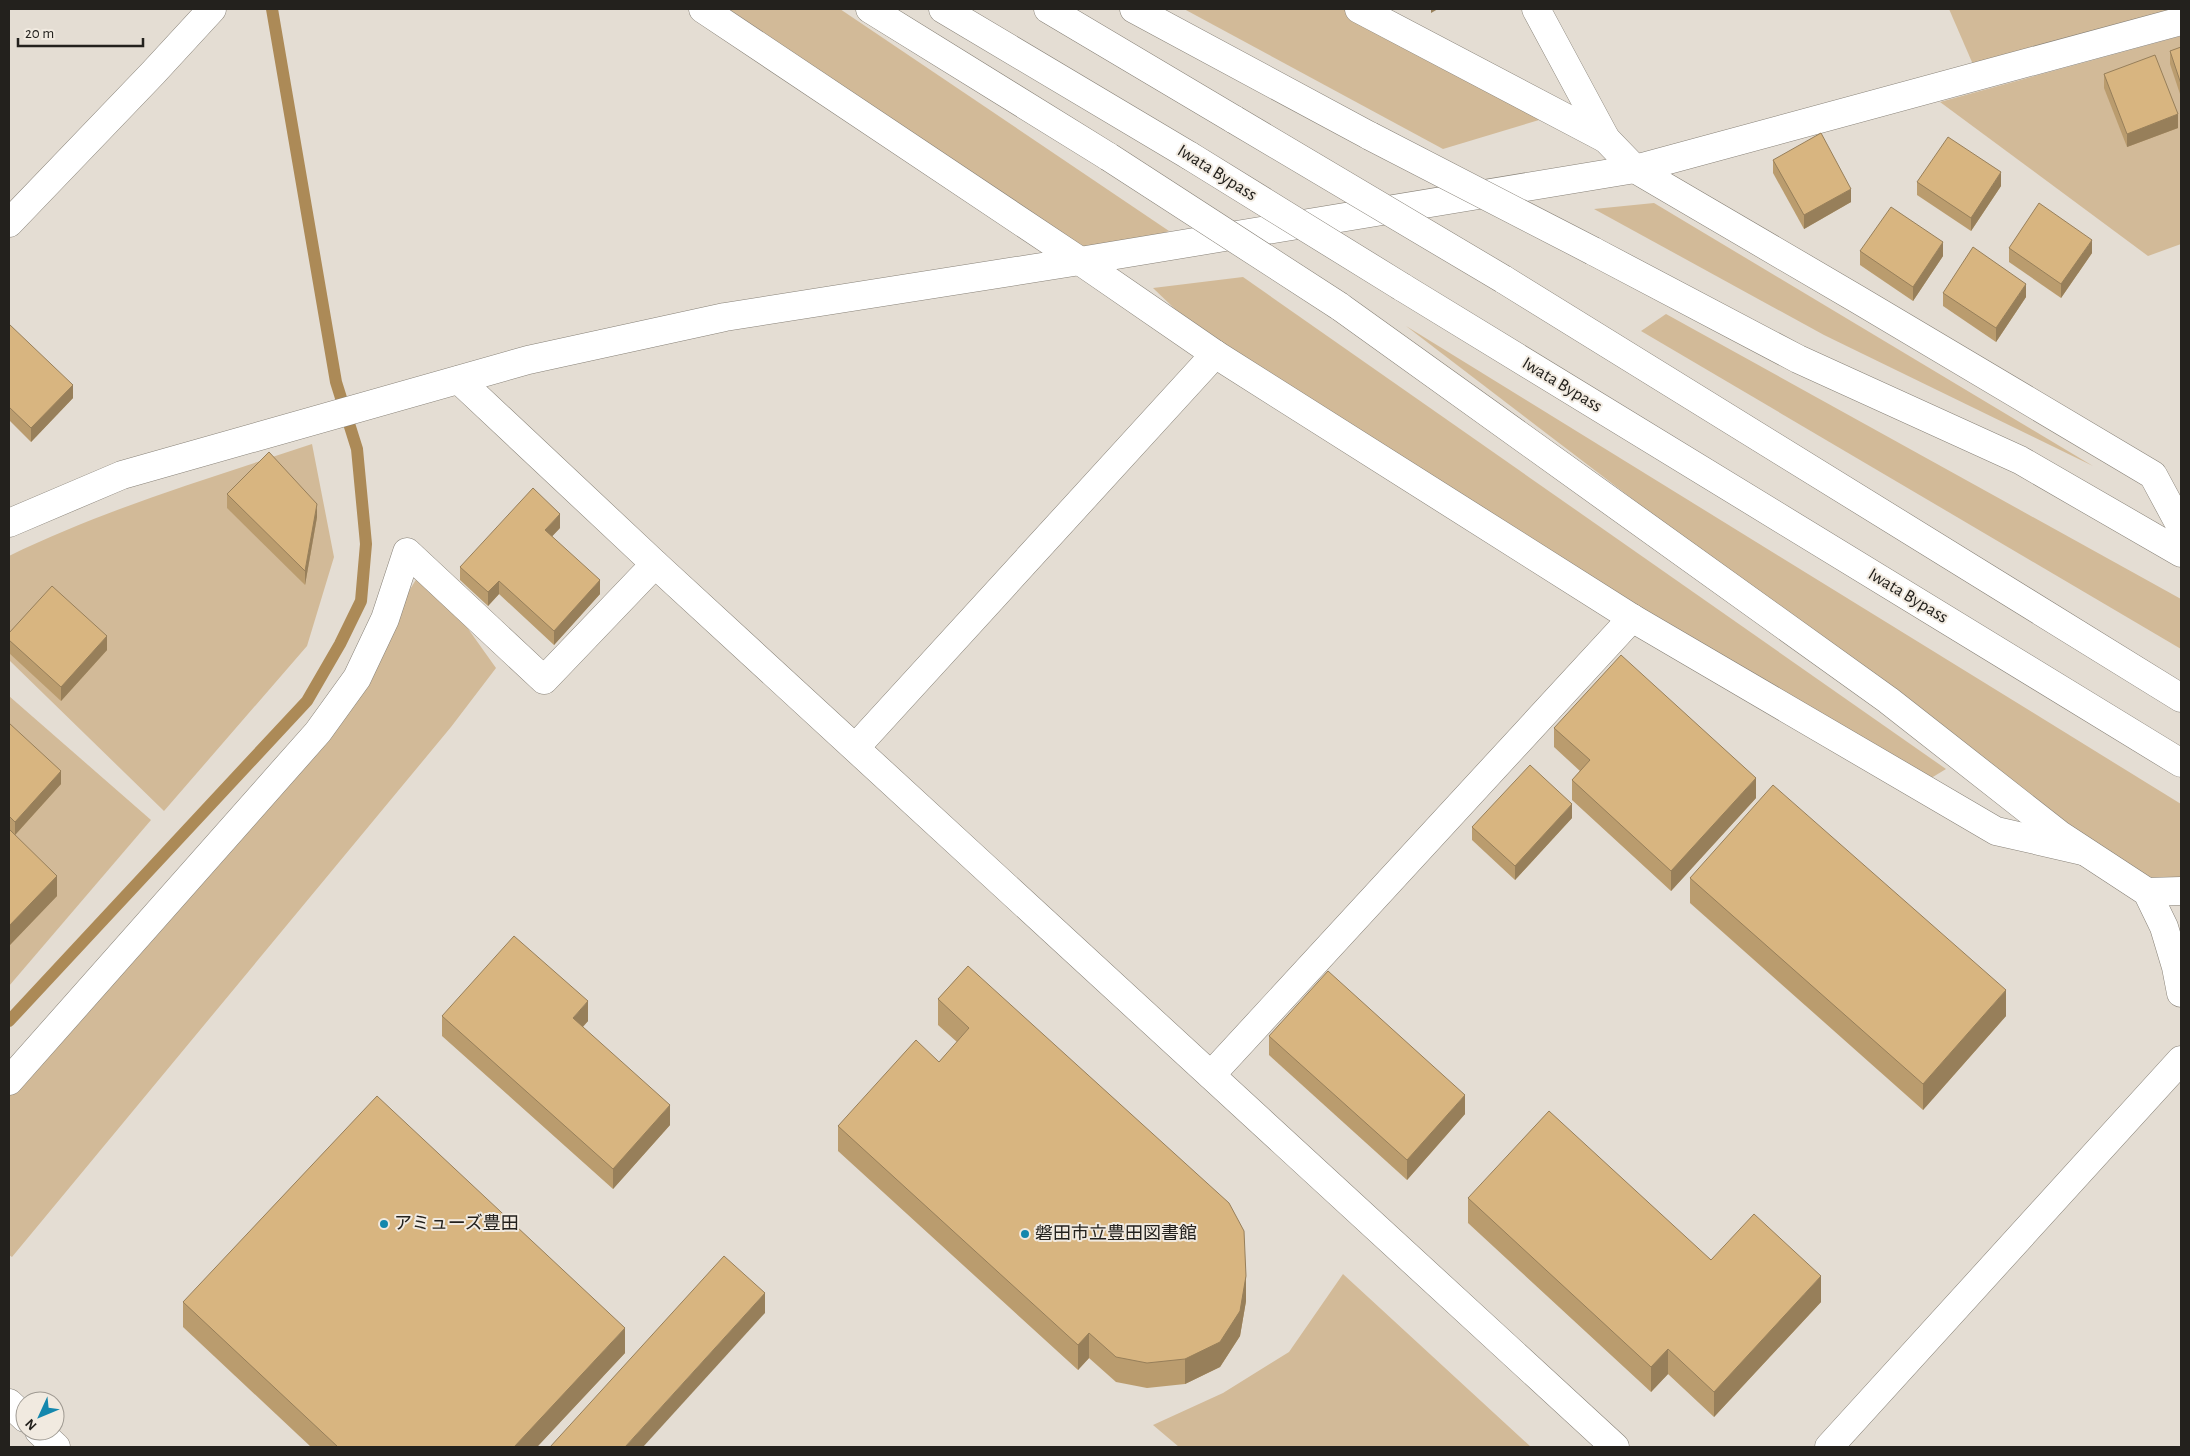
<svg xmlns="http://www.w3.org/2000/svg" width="2190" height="1456" font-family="'Alegreya Sans','Noto Sans JP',sans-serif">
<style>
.green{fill:#d2ba98}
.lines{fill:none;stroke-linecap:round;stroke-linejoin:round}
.stream{stroke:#ac8a57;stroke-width:12}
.minor-casing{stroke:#878177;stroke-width:29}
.tertiary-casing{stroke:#878177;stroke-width:29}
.trunk-casing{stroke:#878177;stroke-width:29}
.minor{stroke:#fff;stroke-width:28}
.tertiary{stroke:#fff;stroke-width:28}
.trunk{stroke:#fff;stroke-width:28}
.trunk-bridge-casing{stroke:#878177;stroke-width:29;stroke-linecap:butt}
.trunk-bridge{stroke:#fff;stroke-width:28}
.wall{fill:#ba9c6e}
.shaded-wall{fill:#977f5a}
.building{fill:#d8b580;stroke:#977f5a}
.poi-dot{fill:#1487ad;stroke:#f1eae0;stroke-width:2}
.labels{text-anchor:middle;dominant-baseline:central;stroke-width:4;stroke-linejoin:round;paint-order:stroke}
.street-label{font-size:18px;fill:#23211d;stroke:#f1eae0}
.poi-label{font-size:18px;fill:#23211d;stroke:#f1eae0;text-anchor:start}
</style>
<rect width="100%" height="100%" fill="#e4ddd3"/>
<!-- green -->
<g class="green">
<polygon points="703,9 840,9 1169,231 1080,261"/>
<polygon points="1184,9 1359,9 1559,114 1443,149"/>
<polygon points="1949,9 2181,9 1978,76"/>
<polygon points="2181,36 2181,244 2148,256 1940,102"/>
<polygon points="1654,203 2093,466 1824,335 1594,209"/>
<polygon points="1243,277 1946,769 1918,786 1231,363 1153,288"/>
<polygon points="1666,314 2181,599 2181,649 1641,331"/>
<polygon points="1406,326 2181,804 2181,890 2147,892"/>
<path d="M 312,444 L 334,557 L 307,646 L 164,811 L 9,660 L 9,556 C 105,509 210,478 312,444 Z"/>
<polygon points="424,567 496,668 451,727 12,1257 9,1255 9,1084 339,702"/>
<polygon points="9,696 151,820 9,986"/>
<polygon points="1343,1274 1531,1447 1179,1447 1153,1425 1223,1393 1289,1352"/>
</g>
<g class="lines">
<!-- stream -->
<polyline class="stream" points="9,1021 307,701 340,644 361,601 366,544 357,449 336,382 272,9"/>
<defs>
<g id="minor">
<polyline points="703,9 1080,261 1215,354 1632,618 1996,831 2083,851"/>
<polyline points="1359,9 1606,139"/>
<polyline points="1536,9 1606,139 1635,169 1857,299 2153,475 2181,527"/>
<polyline points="9,223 153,73 212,9"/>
<polyline points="856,747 1215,354"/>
<polyline points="1211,1075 1632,618"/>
<polyline points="9,1081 318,732 357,678 385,619 407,552 544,680 655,564"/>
<polyline points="9,1403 25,1418"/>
<polyline points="39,1431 56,1447"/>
</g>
<g id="tertiary">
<polyline points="459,380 655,564 1615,1447"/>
<polyline points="9,523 122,475 528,360 725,317 1080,261 1635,169 2181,21"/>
<polyline points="1829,1447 2181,1060"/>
</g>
<g id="trunk">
<polyline points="870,9 1109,157"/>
<polyline points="943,9 1190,156"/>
<polyline points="1048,9 1235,120"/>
<polyline points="1134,9 1370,136"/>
<polyline points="1593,251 1798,359 2020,460 2181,553"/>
<polyline points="1503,279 2181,698"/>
<polyline points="1402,287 2181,763"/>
<polyline points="1339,306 1888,700 2060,835 2147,892 2164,927 2176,967 2181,993"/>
<polyline points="2147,892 2181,891"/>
</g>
</defs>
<!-- minor casing -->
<use href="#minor" class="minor-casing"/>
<!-- tertiary casing -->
<use href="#tertiary" class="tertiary-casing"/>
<!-- trunk casing -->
<use href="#trunk" class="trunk-casing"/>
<!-- minor -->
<use href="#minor" class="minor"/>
<!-- tertiary -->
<use href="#tertiary" class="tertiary"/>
<!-- trunk -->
<use href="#trunk" class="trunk"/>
<defs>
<g id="trunk-bridge">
<polyline points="1235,120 1503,279"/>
<polyline points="1370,136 1593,251"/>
<polyline points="1190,156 1402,287"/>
<polyline points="1109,157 1339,306"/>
</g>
</defs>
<!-- trunk-bridge casing -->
<use href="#trunk-bridge" class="trunk-bridge-casing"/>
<!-- trunk-bridge -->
<use href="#trunk-bridge" class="trunk-bridge"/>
</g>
<!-- wall -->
<g class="wall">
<polygon points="2181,47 2181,97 2170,64 2170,51"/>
<polygon points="2104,74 2178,128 2127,147 2104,88"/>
<polygon points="1773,160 1851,202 1804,229 1773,173"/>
<polygon points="1917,182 2001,186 1971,231 1917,195"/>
<polygon points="2009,248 2092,253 2061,298 2009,262"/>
<polygon points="1860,251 1943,256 1913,301 1860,265"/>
<polygon points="1943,293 2026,297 1996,342 1943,306"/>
<polygon points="9,324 73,398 31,442 9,420"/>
<polygon points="227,494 317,517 305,585 227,508"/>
<polygon points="560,528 552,536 600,594 554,645 499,594 488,606 460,580 460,567"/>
<polygon points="9,633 107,650 61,701 9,653"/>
<polygon points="9,723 61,784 15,835 57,896 9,946"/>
<polygon points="1554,728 1756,798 1671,891 1572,800 1572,780 1580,771 1554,747"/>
<polygon points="1572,818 1515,880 1472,840 1472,827"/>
<polygon points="1690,878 2006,1016 1923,1110 1690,903"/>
<polygon points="968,966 1246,1301 1240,1336 1220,1367 1185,1384 1147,1388 1116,1382 1089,1358 1078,1370 838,1151 838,1126 939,1062 957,1042 938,1025 938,999"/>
<polygon points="442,1016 588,1021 583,1027 670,1125 613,1189 442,1036"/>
<polygon points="1269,1036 1465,1114 1407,1180 1269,1055"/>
<polygon points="1468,1198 1711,1260 1821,1302 1714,1417 1668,1374 1651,1392 1468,1223"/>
<polygon points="183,1302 625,1353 537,1447 311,1447 183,1327"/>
</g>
<!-- shaded-wall -->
<g class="shaded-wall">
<polygon points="1431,9 1438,9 1431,13"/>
<polygon points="2178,114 2178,128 2127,147 2127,134"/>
<polygon points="2001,172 2001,186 1971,231 1971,218"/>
<polygon points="1851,189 1851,202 1804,229 1804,215"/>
<polygon points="2092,240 2092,253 2061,298 2061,284"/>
<polygon points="1943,242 1943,256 1913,301 1913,287"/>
<polygon points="2026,284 2026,297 1996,342 1996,328"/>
<polygon points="73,385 73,398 31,442 31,428"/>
<polygon points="317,504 317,517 305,585 305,571"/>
<polygon points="560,514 560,528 545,544 545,530"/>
<polygon points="600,580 600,594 554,645 554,631"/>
<polygon points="499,581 499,594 488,606 488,592"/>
<polygon points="107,636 107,650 61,701 61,687"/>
<polygon points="61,771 61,784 15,835 15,822"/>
<polygon points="1756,778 1756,798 1671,891 1671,871"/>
<polygon points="1572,804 1572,818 1515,880 1515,866"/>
<polygon points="57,876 57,896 9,946 9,926"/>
<polygon points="2006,990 2006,1016 1923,1110 1923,1084"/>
<polygon points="588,1001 588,1021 573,1037 573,1018"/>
<polygon points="1465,1095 1465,1114 1407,1180 1407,1160"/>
<polygon points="670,1105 670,1125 613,1189 613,1169"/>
<polygon points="1246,1276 1246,1301 1240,1336 1220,1367 1185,1384 1185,1359"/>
<polygon points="1821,1276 1821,1302 1714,1417 1714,1392"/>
<polygon points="765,1293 765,1313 643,1447 625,1447"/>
<polygon points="625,1328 625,1353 537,1447 514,1447"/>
<polygon points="1089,1333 1089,1358 1078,1370 1078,1345"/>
<polygon points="1668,1349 1668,1374 1651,1392 1651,1367"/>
</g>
<!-- building -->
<g class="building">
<polygon points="2181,47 2181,84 2170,51"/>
<polygon points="2155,55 2178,114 2127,134 2104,74"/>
<polygon points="1821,133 1851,189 1804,215 1773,160"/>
<polygon points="1948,137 2001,172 1971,218 1917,182"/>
<polygon points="2039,203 2092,240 2061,284 2009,248"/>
<polygon points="1891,207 1943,242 1913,287 1860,251"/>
<polygon points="1973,247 2026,284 1996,328 1943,293"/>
<polygon points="9,324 73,385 31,428 9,407"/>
<polygon points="269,452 317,504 305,571 227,494"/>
<polygon points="533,488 560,514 545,530 600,580 554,631 499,581 488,592 460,567"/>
<polygon points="52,586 107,636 61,687 9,640 9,633"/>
<polygon points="1621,655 1756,778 1671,871 1572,780 1590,760 1554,728"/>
<polygon points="9,723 61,771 15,822 9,816"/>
<polygon points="1530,765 1572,804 1515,866 1472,827"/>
<polygon points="1773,785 2006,990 1923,1084 1690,878"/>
<polygon points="9,829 57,876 9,926"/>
<polygon points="514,936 588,1001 573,1018 670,1105 613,1169 442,1016"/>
<polygon points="968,966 1229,1203 1244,1231 1246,1276 1240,1311 1220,1342 1185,1359 1147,1363 1116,1357 1089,1333 1078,1345 838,1126 916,1040 939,1062 969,1028 938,999"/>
<polygon points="1328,971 1465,1095 1407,1160 1269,1036"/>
<polygon points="377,1096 625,1328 514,1447 338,1447 183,1302"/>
<polygon points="1549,1111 1711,1260 1754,1214 1821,1276 1714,1392 1668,1349 1651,1367 1468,1198"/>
<polygon points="724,1256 765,1293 625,1447 550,1447"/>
</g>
<!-- markers -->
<g class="poi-dot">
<circle cx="384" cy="1224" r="5"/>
<circle cx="1025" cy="1234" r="5"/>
</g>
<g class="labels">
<!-- street labels -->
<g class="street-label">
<text transform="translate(1217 173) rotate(32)">Iwata Bypass</text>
<text transform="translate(1562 385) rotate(31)">Iwata Bypass</text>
<text transform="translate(1908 596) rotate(31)">Iwata Bypass</text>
</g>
<!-- poi labels -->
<g class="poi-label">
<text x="394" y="1224">アミューズ豊田</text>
<text x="1035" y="1234">磐田市立豊田図書館</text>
</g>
</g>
<!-- border -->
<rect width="2190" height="1456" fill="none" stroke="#23211d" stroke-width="20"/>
<!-- north arrow -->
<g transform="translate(40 1416) rotate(226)"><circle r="24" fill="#f1eae0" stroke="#9f9a92"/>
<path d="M0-4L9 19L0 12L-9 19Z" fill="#1487ad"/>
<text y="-8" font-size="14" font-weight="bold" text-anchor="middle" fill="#23211d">N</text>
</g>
<!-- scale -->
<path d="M18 38v8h125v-8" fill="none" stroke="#23211d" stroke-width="2.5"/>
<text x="25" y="38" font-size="15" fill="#23211d" stroke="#f1eae0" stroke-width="4" paint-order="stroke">20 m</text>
</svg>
